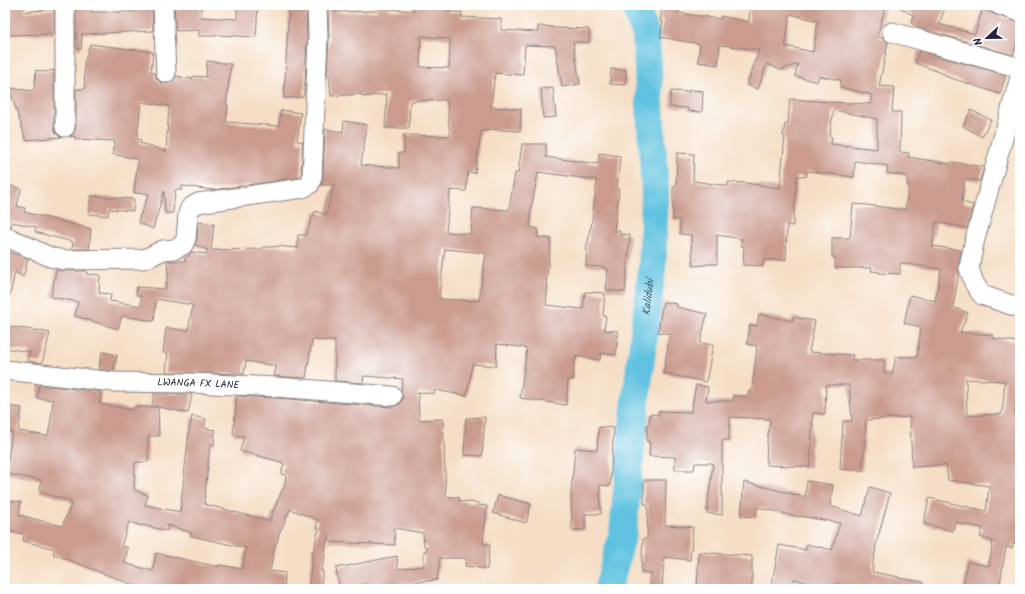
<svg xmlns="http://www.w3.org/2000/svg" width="1025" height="594" font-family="Kalam,sans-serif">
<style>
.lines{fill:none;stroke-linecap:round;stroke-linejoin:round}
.river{stroke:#61c2e0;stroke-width:28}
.building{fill:#cb9b8f;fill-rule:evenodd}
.minor-casing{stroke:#8c8080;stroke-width:21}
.minor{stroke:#fff;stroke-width:19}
.labels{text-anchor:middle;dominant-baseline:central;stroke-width:3.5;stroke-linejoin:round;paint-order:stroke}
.street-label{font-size:10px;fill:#22223b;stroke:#fff}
.water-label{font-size:11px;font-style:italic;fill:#3b627d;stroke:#fff}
</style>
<rect width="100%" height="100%" fill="#fff"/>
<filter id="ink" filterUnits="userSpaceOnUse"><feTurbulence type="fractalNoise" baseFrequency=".025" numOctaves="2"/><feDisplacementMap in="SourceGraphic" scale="8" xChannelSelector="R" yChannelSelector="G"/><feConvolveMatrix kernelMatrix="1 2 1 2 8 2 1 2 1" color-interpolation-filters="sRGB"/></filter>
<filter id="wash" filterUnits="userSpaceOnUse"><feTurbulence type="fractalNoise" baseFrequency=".012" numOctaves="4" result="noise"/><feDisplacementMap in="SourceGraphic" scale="16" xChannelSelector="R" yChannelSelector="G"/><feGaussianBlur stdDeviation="0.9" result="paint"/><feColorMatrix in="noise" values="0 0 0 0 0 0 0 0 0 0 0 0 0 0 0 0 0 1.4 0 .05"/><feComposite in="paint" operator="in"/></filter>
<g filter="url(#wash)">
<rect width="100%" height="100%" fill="#f5dec5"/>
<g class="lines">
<!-- river -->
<path class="river" id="s1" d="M 608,589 L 623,532 L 635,408 L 652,270 L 655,193 L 646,35 L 637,12 L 637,5"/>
</g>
<g id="blocks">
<!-- building -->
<g class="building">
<polygon points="5,5 23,5 25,12 54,9 54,34 5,35"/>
<polygon points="76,5 91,5 91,12 136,12 135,5 152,5 153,31 82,34 81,49 76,48"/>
<polygon points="174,5 202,5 200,17 237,19 237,5 258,5 256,37 216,35 216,36 199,36 199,30 176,31"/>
<polygon points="289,5 306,5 307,38 305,84 303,97 284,98"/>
<path d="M 377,5 L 389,5 L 389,9 L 413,11 L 414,5 L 448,5 L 448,12 L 462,12 L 461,17 L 501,19 L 501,30 L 538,32 L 538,26 L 553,27 L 553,28 L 589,29 L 589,42 L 573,42 L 580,84 L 562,87 L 555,46 L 525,45 L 523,75 L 495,73 L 491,107 L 521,109 L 520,131 L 487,129 L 487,131 L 481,131 L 475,173 L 468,172 L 466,191 L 450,190 L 446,232 L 471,234 L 473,208 L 509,210 L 515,173 L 518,173 L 522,144 L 546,144 L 546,157 L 598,164 L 599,153 L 620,156 L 617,189 L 619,190 L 614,231 L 620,231 L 620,234 L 630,235 L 625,292 L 606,290 L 608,269 L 605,269 L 605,267 L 586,266 L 587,243 L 588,243 L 590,228 L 591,228 L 597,180 L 538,172 L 530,215 L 531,216 L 530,227 L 538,229 L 537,237 L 551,239 L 546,284 L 548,284 L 546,305 L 583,309 L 585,292 L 605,293 L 603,316 L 606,316 L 604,330 L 618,331 L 616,355 L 601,353 L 600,360 L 576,356 L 575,361 L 574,361 L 573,380 L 568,380 L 566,405 L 520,398 L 527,348 L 497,344 L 496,366 L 472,364 L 467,396 L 435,390 L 434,394 L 418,392 L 419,420 L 443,419 L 446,497 L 459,497 L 459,501 L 478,503 L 478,505 L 487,506 L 483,544 L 490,545 L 487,569 L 465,566 L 466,558 L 440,558 L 437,580 L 365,587 L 365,584 L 340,589 L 336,568 L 397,556 L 398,569 L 424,566 L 424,551 L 427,550 L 427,547 L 424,546 L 423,533 L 394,528 L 395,545 L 330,542 L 328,533 L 324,561 L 321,571 L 323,571 L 320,589 L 308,589 L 312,561 L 312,551 L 313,552 L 319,528 L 316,527 L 318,520 L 290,509 L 281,530 L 280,530 L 277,543 L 276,542 L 270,571 L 285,573 L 284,589 L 138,589 L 139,587 L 53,554 L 55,549 L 23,541 L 24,534 L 5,531 L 5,510 L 6,500 L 21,502 L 19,515 L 62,526 L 72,503 L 69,502 L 70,501 L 40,492 L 41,480 L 6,474 L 12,432 L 5,431 L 5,406 L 22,408 L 18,431 L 48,436 L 51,419 L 53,400 L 37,398 L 39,385 L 101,392 L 100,404 L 133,410 L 133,407 L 158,407 L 152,405 L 154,394 L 192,394 L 188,413 L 158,407 L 159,436 L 148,436 L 148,462 L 135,462 L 134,490 L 148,495 L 145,505 L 180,512 L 189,432 L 192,416 L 206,419 L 204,428 L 215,430 L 214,445 L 210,444 L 204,504 L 269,521 L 283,488 L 284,488 L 286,475 L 281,474 L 284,464 L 282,463 L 282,462 L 240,451 L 244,436 L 233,435 L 237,396 L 275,398 L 391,407 L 400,404 L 403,397 L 401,391 L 403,379 L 364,376 L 363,383 L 335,381 L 335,341 L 312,340 L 306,378 L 274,376 L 276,366 L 246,361 L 244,374 L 166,372 L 168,353 L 163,353 L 166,328 L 188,331 L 193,305 L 156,299 L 154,321 L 122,316 L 118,329 L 75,316 L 78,302 L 51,297 L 56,270 L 64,271 L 87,271 L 86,274 L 100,275 L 99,293 L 111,294 L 110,301 L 141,306 L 141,296 L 136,295 L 137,287 L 165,289 L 168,277 L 167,261 L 185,261 L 185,257 L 189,256 L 190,253 L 191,252 L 206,254 L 208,250 L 195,245 L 197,240 L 198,222 L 214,224 L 211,250 L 263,249 L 263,247 L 275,247 L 275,246 L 298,248 L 298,235 L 306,235 L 315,211 L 326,215 L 334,185 L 321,185 L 323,177 L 325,129 L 343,132 L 344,121 L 367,125 L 361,165 L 399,168 L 399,153 L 404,153 L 404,135 L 450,136 L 447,100 L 410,101 L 409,128 L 385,128 L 387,94 L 362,97 L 362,94 L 331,96 L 329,75 L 327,75 L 329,38 L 328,7 L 335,7 L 335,12 L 377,11 ZM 421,36 L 450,39 L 449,68 L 420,67 ZM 445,249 L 486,253 L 479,301 L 440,299 L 440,297 L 439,297 ZM 129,522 L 142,526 L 142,525 L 167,531 L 168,525 L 192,533 L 191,536 L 246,548 L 242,569 L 219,565 L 219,567 L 156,553 L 153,571 L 124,563 L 128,548 L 121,546 Z"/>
<path d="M 663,5 L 679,5 L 678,13 L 721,19 L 721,16 L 749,22 L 750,5 L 886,5 L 877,37 L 883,38 L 888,42 L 879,86 L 894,87 L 892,112 L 901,112 L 900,152 L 909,153 L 908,157 L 951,164 L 952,162 L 984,167 L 980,181 L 965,179 L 962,202 L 973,205 L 967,228 L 936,222 L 932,246 L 961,250 L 958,266 L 959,272 L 953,307 L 968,313 L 960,332 L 993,335 L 992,338 L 1017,342 L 1017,344 L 1020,344 L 1020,364 L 1018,380 L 1019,380 L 1015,414 L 1020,414 L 1020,544 L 1013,543 L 1012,548 L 1006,547 L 999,589 L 963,589 L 967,562 L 989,566 L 993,541 L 980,537 L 983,528 L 955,522 L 953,531 L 924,524 L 929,498 L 986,511 L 989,486 L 948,480 L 946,465 L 912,467 L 910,417 L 866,420 L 862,471 L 840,469 L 843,421 L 852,421 L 849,385 L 826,385 L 825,414 L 813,413 L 810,467 L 766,465 L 767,441 L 770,419 L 730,417 L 729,440 L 722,440 L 722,515 L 707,513 L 713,463 L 695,463 L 694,470 L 675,470 L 675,457 L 649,456 L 650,442 L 647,442 L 647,424 L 649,424 L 650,414 L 659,415 L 659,411 L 691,412 L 696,385 L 708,387 L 706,401 L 733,401 L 733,396 L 748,396 L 748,391 L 752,391 L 757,346 L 747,344 L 750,325 L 757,326 L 759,314 L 792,321 L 793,317 L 815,321 L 809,352 L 853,355 L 852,360 L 884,360 L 884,373 L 892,374 L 896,357 L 917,357 L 921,327 L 904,323 L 910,295 L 935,301 L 941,269 L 900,263 L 900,274 L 879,273 L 880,272 L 871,271 L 872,268 L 835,268 L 835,257 L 832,257 L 832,238 L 850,238 L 853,204 L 867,205 L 905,210 L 909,185 L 907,185 L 907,176 L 887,173 L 888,166 L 855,161 L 854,177 L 807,171 L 806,177 L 797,176 L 793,226 L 787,225 L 786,260 L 764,260 L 763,266 L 743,265 L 744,246 L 741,246 L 742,239 L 717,235 L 717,264 L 706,264 L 706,265 L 693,266 L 691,235 L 680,234 L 680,220 L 673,220 L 673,187 L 676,187 L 677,153 L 694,154 L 693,181 L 728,186 L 728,182 L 745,183 L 780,188 L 785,136 L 783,136 L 785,124 L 788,124 L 790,99 L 830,102 L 871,104 L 872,95 L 840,87 L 841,80 L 819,76 L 817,82 L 795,76 L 798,64 L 780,70 L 767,64 L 758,89 L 747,85 L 759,50 L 720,45 L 718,65 L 698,62 L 700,44 L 660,37 L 663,21 L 660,21 ZM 790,14 L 818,21 L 813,52 L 785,46 L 787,39 L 786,39 ZM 834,110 L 877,119 L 877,149 L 831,144 L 832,137 L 829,137 ZM 966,379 L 1005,381 L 1002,414 L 967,416 Z"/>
<polygon points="895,5 946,5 939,24 975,34 982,10 1017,22 1020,23 1020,36 1018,43 1017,43 1013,55 919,28 911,23 914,16"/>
<path d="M 90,44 L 153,52 L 151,72 L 155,73 L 157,79 L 161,83 L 166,84 L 172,82 L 176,76 L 193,79 L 193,76 L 206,77 L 207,61 L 231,64 L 226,105 L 228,105 L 226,122 L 279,126 L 281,110 L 301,113 L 297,141 L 303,142 L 301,177 L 213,190 L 182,186 L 182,190 L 175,190 L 173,213 L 165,213 L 164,191 L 153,229 L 139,223 L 139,218 L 149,194 L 134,193 L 138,159 L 112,154 L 115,141 L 75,139 L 75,136 L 70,137 L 74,133 L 76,127 L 76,89 L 85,89 L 84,63 ZM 141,102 L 169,106 L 166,151 L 140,143 L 141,140 L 137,139 Z"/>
<polygon points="919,51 1006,75 1000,94 945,76 945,74 915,63"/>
<polygon points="611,69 626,70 626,85 610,84"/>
<polygon points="36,70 46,72 54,70 54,127 56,133 59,136 62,137 26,140 9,88 34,91"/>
<polygon points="553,88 556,117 543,118 541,89"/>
<polygon points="689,90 703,91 702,112 688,111 688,108 670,107 671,91 689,92"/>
<polygon points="971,110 991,120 982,137 963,126"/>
<polygon points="5,184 21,189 17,206 25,208 24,212 91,229 89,249 72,249 73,242 35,232 36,227 12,222 11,227 5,225"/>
<polygon points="91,196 134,199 133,211 109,209 108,216 89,214"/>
<polygon points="5,251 22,256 28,259 23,277 15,272 10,295 5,294"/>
<polygon points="663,302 677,304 677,307 707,314 700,343 713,345 706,382 663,373 670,334 658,332"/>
<polygon points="5,326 41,331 50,333 42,363 28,361 30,352 5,348"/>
<polygon points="102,352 117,355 113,371 99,369"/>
<polygon points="485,417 482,456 464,455 466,418"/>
<polygon points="599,427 614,428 610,486 600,485 601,514 585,514 585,530 572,530 571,493 575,448 597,450"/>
<polygon points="644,480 666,480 665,525 693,527 690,560 664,557 662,589 650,589 651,573 641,572 643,539 647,539 648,505 644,504"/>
<polygon points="807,481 833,485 830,506 862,516 870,487 890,493 875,548 876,548 872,567 873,567 872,572 899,577 898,578 923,582 922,589 858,589 836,583 835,589 819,589 820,586 794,579 793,589 771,589 779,545 806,550 807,544 832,550 840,523 800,516 799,517 757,507 756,517 741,516 744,482 805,497"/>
<polygon points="498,495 531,504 526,523 493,513"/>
<polygon points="699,552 752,556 752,589 697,589"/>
</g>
</g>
</g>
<g filter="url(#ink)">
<use href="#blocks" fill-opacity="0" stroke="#8c8080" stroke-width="1"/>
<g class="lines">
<defs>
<g id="minor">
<polyline points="163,5 166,73"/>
<polyline points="999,5 1020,12"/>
<polyline points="892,32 1020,68"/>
<polyline points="1020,77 974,243 969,268 974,283 982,295 1020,308"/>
<polyline points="65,127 65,5"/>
<polyline points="5,236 50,257 64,260 143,259 149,257 163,250 175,249 183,245 186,239 188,214 190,208 198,203 303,188 310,184 312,177 318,38 317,5"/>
<path id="s2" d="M 5,370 L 114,382 L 191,383 L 276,387 L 392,396"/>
</g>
</defs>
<!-- minor casing -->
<use href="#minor" class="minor-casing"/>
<!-- minor -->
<use href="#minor" class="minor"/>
</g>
</g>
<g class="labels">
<!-- street labels -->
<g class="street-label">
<text stroke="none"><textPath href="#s2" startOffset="194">LWANGA FX LANE</textPath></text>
</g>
<!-- water labels -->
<g class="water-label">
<text stroke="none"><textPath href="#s1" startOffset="295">Kalidubi</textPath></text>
</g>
</g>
<!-- margin -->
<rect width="1025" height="594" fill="none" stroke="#fff" stroke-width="20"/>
<!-- north arrow -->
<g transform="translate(987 38) rotate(248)" stroke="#ffffff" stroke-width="3" paint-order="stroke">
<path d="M0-3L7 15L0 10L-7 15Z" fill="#22223b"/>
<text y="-6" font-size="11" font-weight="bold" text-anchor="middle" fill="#22223b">N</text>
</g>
</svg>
